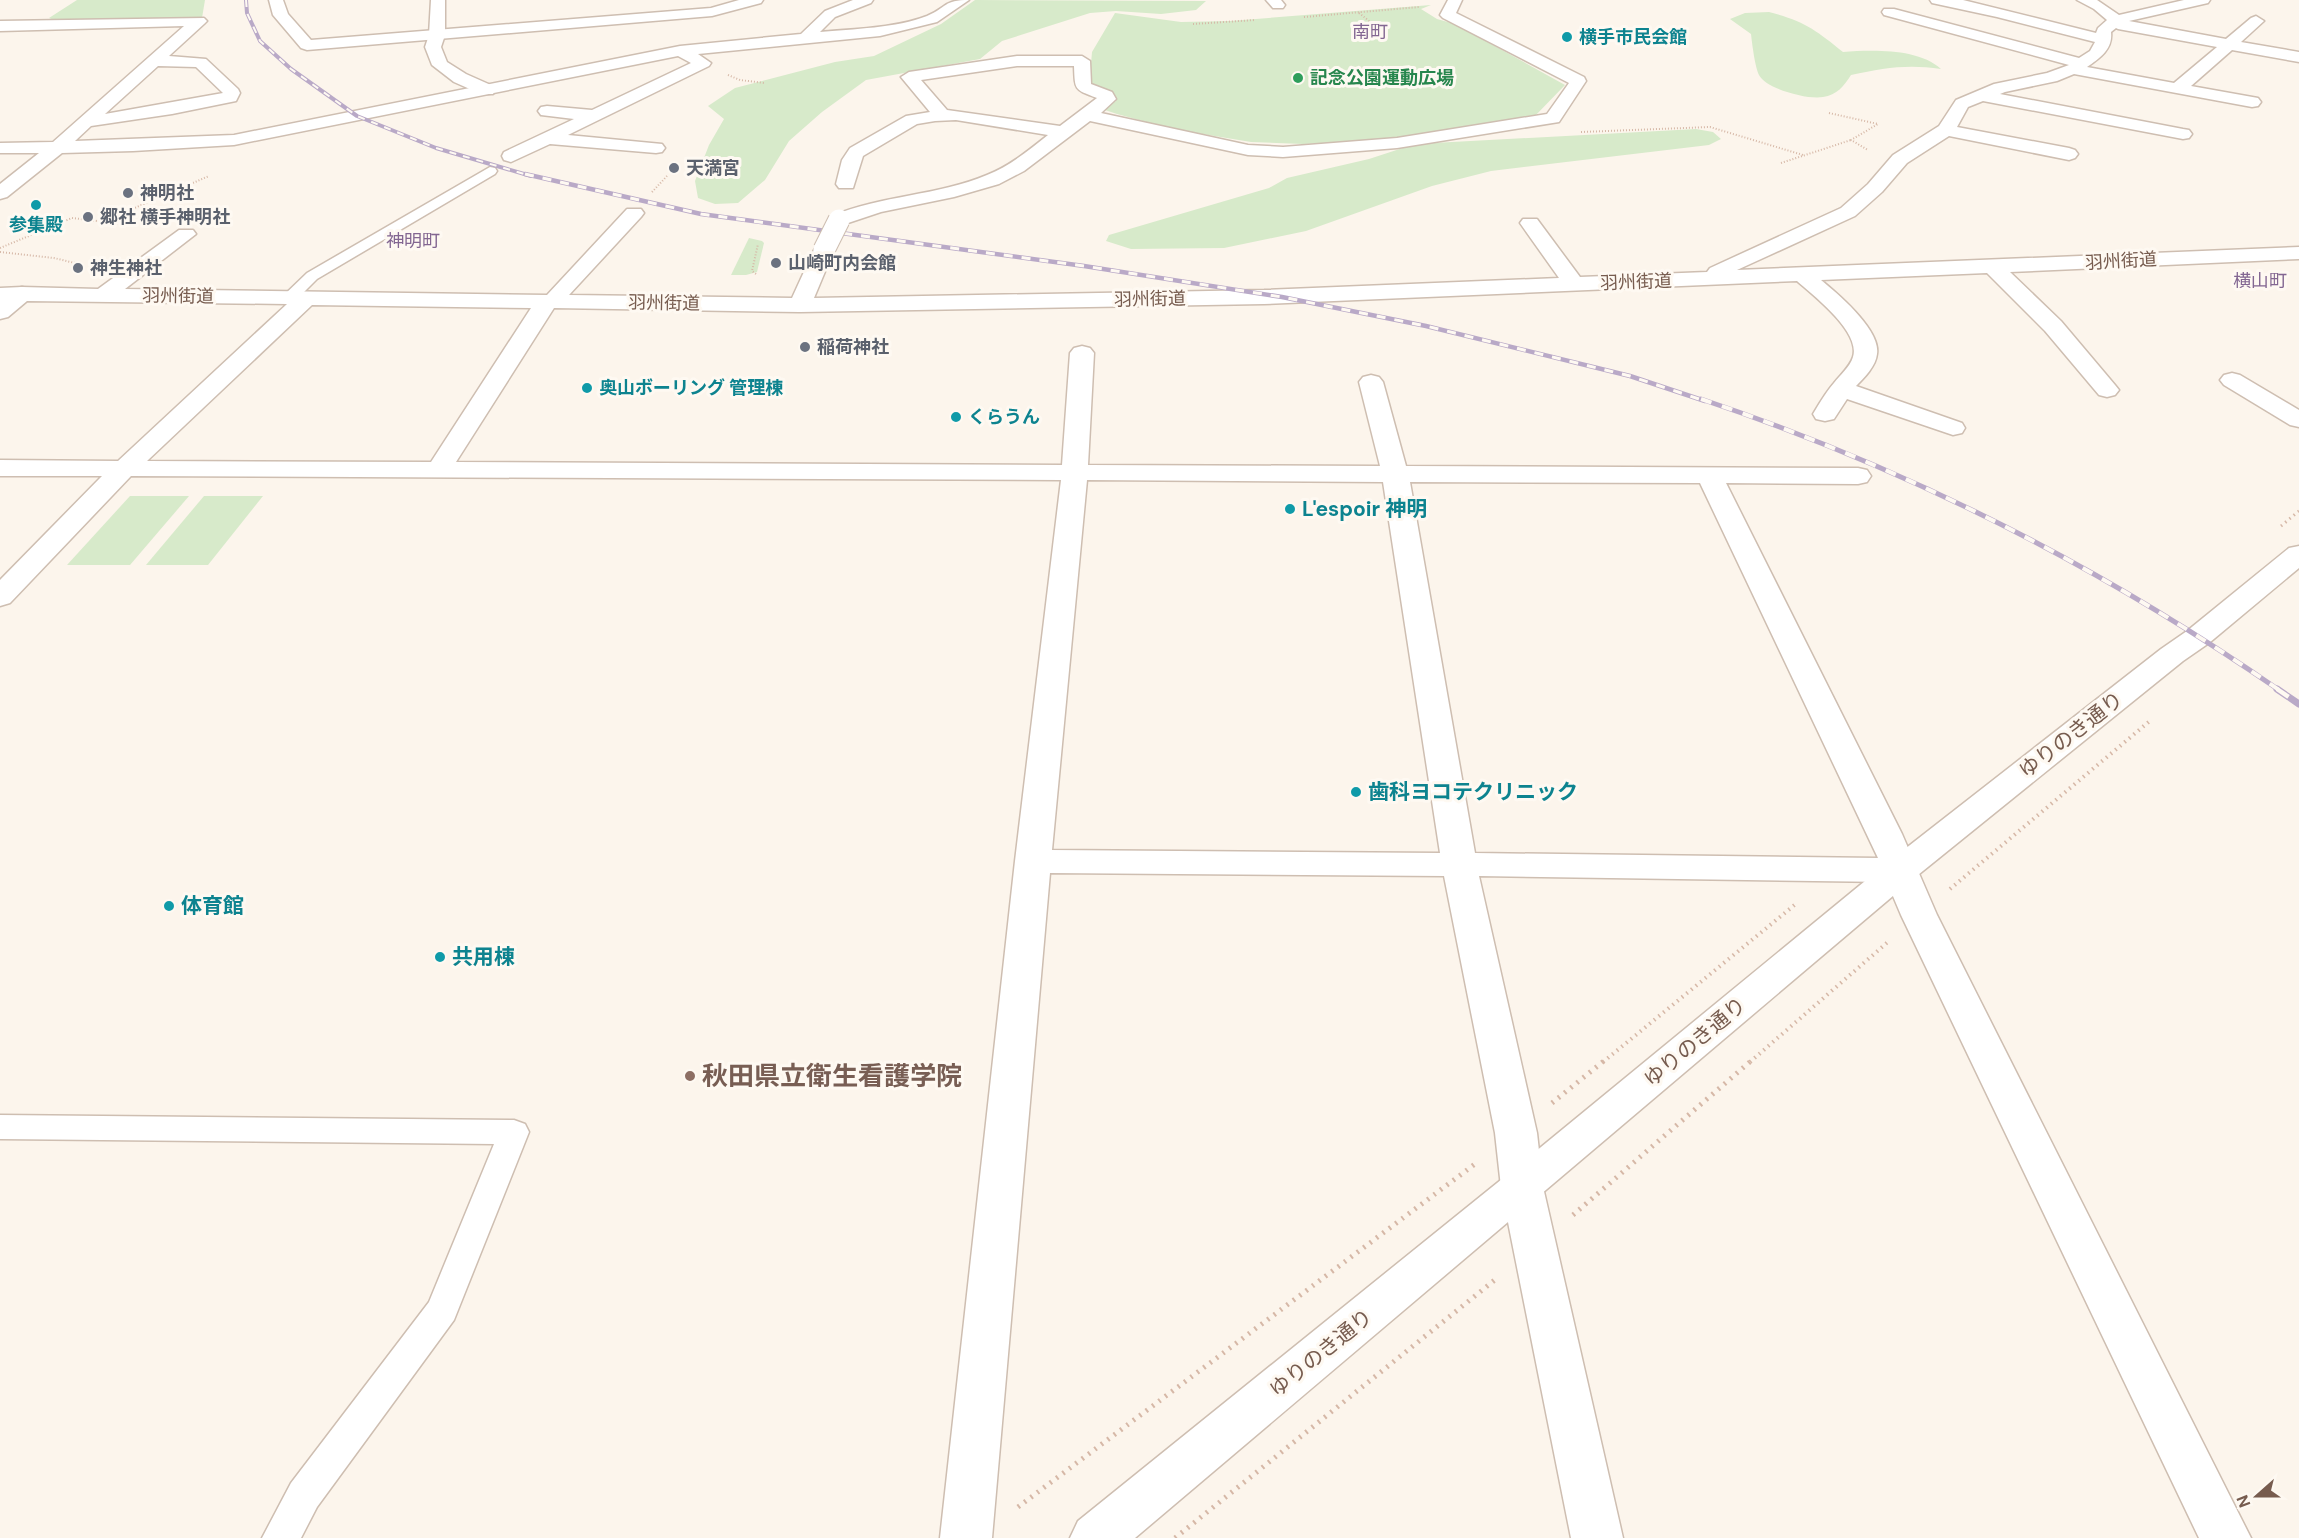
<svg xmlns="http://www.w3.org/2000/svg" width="2299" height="1538" font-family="'DM Sans','Noto Sans JP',sans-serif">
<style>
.green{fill:#d7eaca}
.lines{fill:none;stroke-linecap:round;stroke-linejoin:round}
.service-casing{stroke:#cebeb1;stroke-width:3}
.minor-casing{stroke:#cebeb1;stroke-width:3}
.tertiary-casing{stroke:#cebeb1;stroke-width:3}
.path-far3{stroke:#d6b8a7;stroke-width:2;stroke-dasharray:1 2;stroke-linecap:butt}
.path-far2{stroke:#d6b8a7;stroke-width:3;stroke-dasharray:1.5 4;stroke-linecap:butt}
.path-far1{stroke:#d6b8a7;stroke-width:4;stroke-dasharray:1.5 4.5;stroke-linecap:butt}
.path{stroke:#d6b8a7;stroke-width:5;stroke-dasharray:2 6;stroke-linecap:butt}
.service{fill:#fff;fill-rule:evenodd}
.minor{fill:#fff;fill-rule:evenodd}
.tertiary{fill:#fff;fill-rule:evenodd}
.rail-far3-casing{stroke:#b9a9c7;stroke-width:4}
.rail-far2-casing{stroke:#b9a9c7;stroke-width:4.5}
.rail-far1-casing{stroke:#b9a9c7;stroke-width:5}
.rail-casing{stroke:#b9a9c7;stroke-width:7}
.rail-far3{stroke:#fef9f2;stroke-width:2;stroke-dasharray:7;stroke-linecap:butt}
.rail-far2{stroke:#fef9f2;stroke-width:3;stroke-dasharray:9;stroke-linecap:butt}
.rail-far1{stroke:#fef9f2;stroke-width:4;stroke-dasharray:11;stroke-linecap:butt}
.rail{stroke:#fef9f2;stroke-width:4.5;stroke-dasharray:14;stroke-linecap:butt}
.minor-bridge-casing{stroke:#cebeb1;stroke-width:23;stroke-linecap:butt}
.minor-bridge{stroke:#fff;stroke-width:21}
.culture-dot{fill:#0f9aa8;stroke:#fef9f2;stroke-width:2}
.leisure-dot{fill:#2e9e5b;stroke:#fef9f2;stroke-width:2}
.worship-dot{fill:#6b7280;stroke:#fef9f2;stroke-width:2}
.education-dot{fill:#8d6e63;stroke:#fef9f2;stroke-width:2}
.labels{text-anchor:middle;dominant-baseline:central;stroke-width:6;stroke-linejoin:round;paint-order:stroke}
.far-neighbourhood-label{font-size:18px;fill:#836792;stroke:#fef9f2}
.far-culture-label{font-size:18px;font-weight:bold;fill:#0d838f;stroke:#fef9f2;text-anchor:start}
.far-leisure-label{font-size:18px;font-weight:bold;fill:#27864d;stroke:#fef9f2;text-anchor:start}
.far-worship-label{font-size:18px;font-weight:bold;fill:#5b616d;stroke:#fef9f2;text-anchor:start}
.far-street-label{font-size:18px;fill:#775c4f;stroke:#fef9f2}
.culture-label{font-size:21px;font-weight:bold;fill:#0d838f;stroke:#fef9f2;text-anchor:start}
.street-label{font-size:21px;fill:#775c4f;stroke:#fef9f2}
.near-education-label{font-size:26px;font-weight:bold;fill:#785e54;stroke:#fef9f2;text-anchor:start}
</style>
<rect width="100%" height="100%" fill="#fcf5ec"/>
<!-- green -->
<g class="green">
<polygon points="77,0 205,0 202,18 61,23 49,18"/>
<polygon points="975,0 1206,1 1196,10 1161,14 1116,11 1090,13 1002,41 980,59 866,80 822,112 789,141 765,180 738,203 715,204 698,198 695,181 709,145 724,119 708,106 735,88 835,62 874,56 941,24"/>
<polygon points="1431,5 1421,9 1437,19 1455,24 1565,85 1535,116 1381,141 1303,144 1251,142 1172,129 1117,114 1102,109 1116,101 1108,94 1089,87 1092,52 1115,13 1181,22 1230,21"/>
<path d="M 1769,12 C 1804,21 1816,30 1843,52 C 1872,50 1918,48 1941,69 C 1907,64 1884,68 1851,75 C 1844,86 1837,95 1823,97 C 1808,100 1766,89 1759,75 C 1755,67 1752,43 1751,34 L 1730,19 L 1745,13 Z"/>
<polygon points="1696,129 1713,132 1721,139 1709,145 1491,171 1432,186 1306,231 1224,248 1131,249 1106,241 1109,235 1269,188 1287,178 1369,159 1415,144"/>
<polygon points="749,238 762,241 764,243 757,272 746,275 731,275"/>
<polygon points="130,496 189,496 130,565 67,565"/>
<polygon points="204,496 263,496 208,565 146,565"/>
</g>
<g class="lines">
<defs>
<g id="service">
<polygon points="490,167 495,168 497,171 495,174 317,279 296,300 290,302 282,297 307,273"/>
<polygon points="0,1115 514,1120 525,1124 529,1132 454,1320 317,1507 301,1538 262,1538 291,1483 429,1302 494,1144 0,1139"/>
</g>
<g id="minor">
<polygon points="269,0 283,0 288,14 311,40 711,8 739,0 763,0 761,3 712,16 307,50 301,48 273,15"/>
<path d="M 853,0 L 873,0 L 871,3 L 835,17 L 820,32 C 852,29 897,28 927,16 C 948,7 943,0 969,0 L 937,22 L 880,36 L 698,54 L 711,63 L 709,66 L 568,135 L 662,144 L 665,148 L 662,152 L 656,153 L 550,144 L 511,162 L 504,160 L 502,156 L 504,152 L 574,119 L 541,115 L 538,111 L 541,107 L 547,106 L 592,110 L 691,63 L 678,56 L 234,145 L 133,151 L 62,153 L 7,197 L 0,199 L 0,184 L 39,153 L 0,153 L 0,143 L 53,142 L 184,26 L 0,31 L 0,21 L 204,18 L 207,21 L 204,24 L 169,56 L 206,59 L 238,89 L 240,93 L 236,101 L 172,114 L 91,126 L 75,141 L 234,135 L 680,46 L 801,34 L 825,11 ZM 158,66 L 196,67 L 223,93 L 105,114 Z"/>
<polygon points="1266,0 1281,0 1285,5 1283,8 1273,8"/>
<path d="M 1448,0 L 1462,0 L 1456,13 L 1584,77 L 1586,81 L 1559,122 L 1397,148 L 1283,157 L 1248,155 L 1090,121 L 1024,171 L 999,184 L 954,197 L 881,212 L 839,226 L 832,224 L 829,220 L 832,216 C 882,195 937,196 987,175 C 1010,166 1029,150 1048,135 L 956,120 L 935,121 L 917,124 L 863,156 L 853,188 L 839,188 L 836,184 L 842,160 L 850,148 L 906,116 L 930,112 L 901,77 L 909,72 L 1017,56 L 1082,56 L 1090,61 L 1091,84 L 1112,92 L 1116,99 L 1101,113 L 1248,145 L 1283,147 L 1397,138 L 1547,114 L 1569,83 L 1443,18 L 1440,15 ZM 1017,66 L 1074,66 C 1075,91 1074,89 1097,98 L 1060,126 L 947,110 L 921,80 Z"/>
<path d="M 1930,0 L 1963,0 L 2096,33 L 2098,28 L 2107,20 L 2094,9 L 2077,0 L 2097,0 L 2119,15 L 2184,0 L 2210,0 L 2208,3 L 2129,21 L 2226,39 L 2251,18 L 2256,16 L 2264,21 L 2241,42 L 2299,52 L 2299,62 L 2232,50 L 2191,86 L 2258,98 L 2261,102 L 2258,106 L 2252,107 L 2074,74 L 2057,81 L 2005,92 L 2000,94 L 2183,129 L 2189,130 L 2192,134 L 2189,138 L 2183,139 L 1983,101 L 1968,107 L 1957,127 L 2069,148 L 2075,150 L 2078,154 L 2075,158 L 2069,160 L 1949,136 L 1907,163 L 1882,192 L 1855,216 L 1737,270 L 2299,247 L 2299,259 L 2010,272 L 2061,321 L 2115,385 L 2119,390 L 2115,395 L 2107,397 L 2099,395 L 2045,331 L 1987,273 L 1821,280 C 1838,294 1881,330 1877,354 C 1876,366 1864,378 1856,386 L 1962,423 L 1965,428 L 1962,433 L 1953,435 L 1847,399 L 1834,419 L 1825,421 L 1816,419 L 1813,414 C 1819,404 1826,392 1834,383 C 1840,375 1850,367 1853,357 C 1861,332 1813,295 1797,281 L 1264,304 L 800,312 L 554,308 L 456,462 L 1062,465 L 1070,353 L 1074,348 L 1082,346 L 1090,348 L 1094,353 L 1088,465 L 1380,466 L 1359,382 L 1363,377 L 1371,375 L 1379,377 L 1383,382 L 1406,466 L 1858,468 L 1867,470 L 1871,476 L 1867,482 L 1858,484 L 1726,483 L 1902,834 L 1937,915 L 2251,1538 L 2199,1538 L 1901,915 L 1887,882 L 1479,876 L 1537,1133 L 1543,1187 L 1623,1538 L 1571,1538 L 1501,1187 L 1495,1133 L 1444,876 L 1050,873 L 992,1538 L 940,1538 L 1015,861 L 1061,480 L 131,476 L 10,603 L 0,606 L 0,580 L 102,476 L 0,476 L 0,460 L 118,461 L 287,304 L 27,301 L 8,317 L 0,319 L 0,301 L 14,289 L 22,287 L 98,289 L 179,230 L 193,230 L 196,234 L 125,289 L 547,295 L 627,209 L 641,209 L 644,213 L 641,217 L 569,295 L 792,298 L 814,250 L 817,246 L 824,244 L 831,246 L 834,250 L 814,298 L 1264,290 L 1559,278 L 1520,223 L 1523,219 L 1537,219 L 1580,277 L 1707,272 L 1710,268 L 1841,208 L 1868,184 L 1893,155 L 1939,126 L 1956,100 L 1994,84 L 2047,73 L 2069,65 L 1884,15 L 1882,12 L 1884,9 L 1894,9 L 2079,58 L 2090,51 L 2095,42 L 1997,17 L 1932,3 ZM 2116,28 L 2118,29 L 2217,47 L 2174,83 L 2087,67 C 2100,58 2113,49 2111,32 ZM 312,305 L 531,308 L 431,462 L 147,461 ZM 1087,480 L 1383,482 L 1440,853 L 1052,850 ZM 1410,482 L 1700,483 L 1878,858 L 1475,853 Z"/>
<polygon points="2232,373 2240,375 2299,410 2299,427 2290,425 2224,385 2220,380 2224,375"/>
</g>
<g id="tertiary">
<polygon points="431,0 445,0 445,35 441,47 447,62 466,74 493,86 495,90 493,94 481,94 454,82 432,65 425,47 429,35"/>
<polygon points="22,287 30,289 33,294 30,299 0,302 0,288"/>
<polygon points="2299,546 2299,568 2209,643 2183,661 1913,879 1135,1538 1070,1538 1078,1521 1507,1175 1887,863 2161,649 2187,631 2289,548"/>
</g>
</defs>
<!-- service casing -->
<use href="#service" class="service-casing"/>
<!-- minor casing -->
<use href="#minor" class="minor-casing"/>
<!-- tertiary casing -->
<use href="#tertiary" class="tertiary-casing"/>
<!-- path-far3 -->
<g class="path-far3">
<polyline points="1359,13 1373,24 1367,29"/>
<polyline points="1304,17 1419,7"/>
<polyline points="1193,24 1255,20"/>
<polyline points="728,75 740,80 764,83"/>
<polyline points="1829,113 1878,124 1851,140 1868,150"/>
<polyline points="1581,132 1710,127 1803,155"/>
<polyline points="1781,163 1851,140"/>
<polyline points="652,192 667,176"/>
<polyline points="102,222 209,176"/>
<polyline points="0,248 72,218 122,224"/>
<polyline points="0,252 54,258 79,264"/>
<polyline points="756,274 752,271 758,244"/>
</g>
<!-- path-far2 -->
<polyline class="path-far2" points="2281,526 2299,511"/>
<!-- path-far1 -->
<g class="path-far1">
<polyline points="1950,889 2151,720"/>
<polyline points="1603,1062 1797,903"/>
<polyline points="1750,1062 1889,941"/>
</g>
<!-- path -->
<g class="path">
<polyline points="1552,1103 1605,1060"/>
<polyline points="1573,1215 1752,1060"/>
<polyline points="1018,1507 1475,1164"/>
<polyline points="1175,1538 1496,1279"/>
</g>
<!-- service -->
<use href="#service" class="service"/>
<!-- minor -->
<use href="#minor" class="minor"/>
<!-- tertiary -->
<use href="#tertiary" class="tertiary"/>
<defs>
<polyline id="rail-far3" points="246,0 247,13 260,41 291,69 357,116 436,148 531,176"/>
<polyline id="rail-far2" points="525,174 701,214 1084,266 1282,297 1426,326 1630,376 1705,401"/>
<path id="rail-far1" d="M 1701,399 C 1907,468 2101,567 2279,690"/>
<polyline id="rail" points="2277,689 2299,704"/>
</defs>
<!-- rail-far3 casing -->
<use href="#rail-far3" class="rail-far3-casing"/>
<!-- rail-far2 casing -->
<use href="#rail-far2" class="rail-far2-casing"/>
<!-- rail-far1 casing -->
<use href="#rail-far1" class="rail-far1-casing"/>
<!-- rail casing -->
<use href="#rail" class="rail-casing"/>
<!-- rail-far3 -->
<use href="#rail-far3" class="rail-far3"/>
<!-- rail-far2 -->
<use href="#rail-far2" class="rail-far2"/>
<!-- rail-far1 -->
<use href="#rail-far1" class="rail-far1"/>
<!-- rail -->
<use href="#rail" class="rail"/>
<defs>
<polyline id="minor-bridge" points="824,250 839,220"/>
</defs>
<!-- minor-bridge casing -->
<use href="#minor-bridge" class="minor-bridge-casing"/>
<!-- minor-bridge -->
<use href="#minor-bridge" class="minor-bridge"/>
</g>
<!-- markers -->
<g class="culture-dot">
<circle cx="1567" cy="37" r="6"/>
<circle cx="36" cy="205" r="6"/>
<circle cx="587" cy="388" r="6"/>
<circle cx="956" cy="417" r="6"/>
<circle cx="1290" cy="509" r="6"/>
<circle cx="1356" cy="792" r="6"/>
<circle cx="169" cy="906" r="6"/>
<circle cx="440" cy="957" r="6"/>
</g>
<circle class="leisure-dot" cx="1298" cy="78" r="6"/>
<g class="worship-dot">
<circle cx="674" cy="168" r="6"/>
<circle cx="128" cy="193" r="6"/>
<circle cx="88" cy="217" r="6"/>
<circle cx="776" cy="263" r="6"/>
<circle cx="78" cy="268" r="6"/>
<circle cx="805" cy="347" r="6"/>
</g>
<circle class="education-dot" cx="690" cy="1076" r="6"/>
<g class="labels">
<!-- far-neighbourhood labels -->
<g class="far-neighbourhood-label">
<text x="1370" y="32">南町</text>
<text x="413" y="241">神明町</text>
<text x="2260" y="281">横山町</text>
</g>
<!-- far-culture labels -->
<g class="far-culture-label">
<text x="1579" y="37">横手市民会館</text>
<text x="36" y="225" text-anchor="middle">参集殿</text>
<text x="599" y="388">奥山ボーリング 管理棟</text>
<text x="968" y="417">くらうん</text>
</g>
<!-- far-leisure labels -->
<g class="far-leisure-label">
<text x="1310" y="78">記念公園運動広場</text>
</g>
<!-- far-worship labels -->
<g class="far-worship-label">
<text x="686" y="168">天満宮</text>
<text x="140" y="193">神明社</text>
<text x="100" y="217">郷社 横手神明社</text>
<text x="788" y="263">山崎町内会館</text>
<text x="90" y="268">神生神社</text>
<text x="817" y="347">稲荷神社</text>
</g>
<!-- far-street labels -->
<g class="far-street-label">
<text transform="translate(2121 261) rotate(-3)">羽州街道</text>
<text transform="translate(1636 282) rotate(-2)">羽州街道</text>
<text transform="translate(178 296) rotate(1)">羽州街道</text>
<text transform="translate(1150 299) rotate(-1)">羽州街道</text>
<text transform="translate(664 303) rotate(1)">羽州街道</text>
</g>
<!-- culture labels -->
<g class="culture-label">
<text x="1302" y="509">L'espoir 神明</text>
<text x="1368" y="792">歯科ヨコテクリニック</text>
<text x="181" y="906">体育館</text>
<text x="452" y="957">共用棟</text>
</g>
<!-- street labels -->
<g class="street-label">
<text transform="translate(2071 735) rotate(-38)">ゆりのき通り</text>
<text transform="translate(1695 1042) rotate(-40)">ゆりのき通り</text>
<text transform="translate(1321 1353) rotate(-39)">ゆりのき通り</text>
</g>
<!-- near-education labels -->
<g class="near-education-label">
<text x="702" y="1076">秋田県立衛生看護学院</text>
</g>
</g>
<!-- north arrow -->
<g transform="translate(2257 1496) rotate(249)" stroke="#fef9f2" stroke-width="4.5" paint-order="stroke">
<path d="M0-4.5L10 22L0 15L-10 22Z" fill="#775c4f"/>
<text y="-9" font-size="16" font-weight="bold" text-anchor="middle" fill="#775c4f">N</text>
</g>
</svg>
